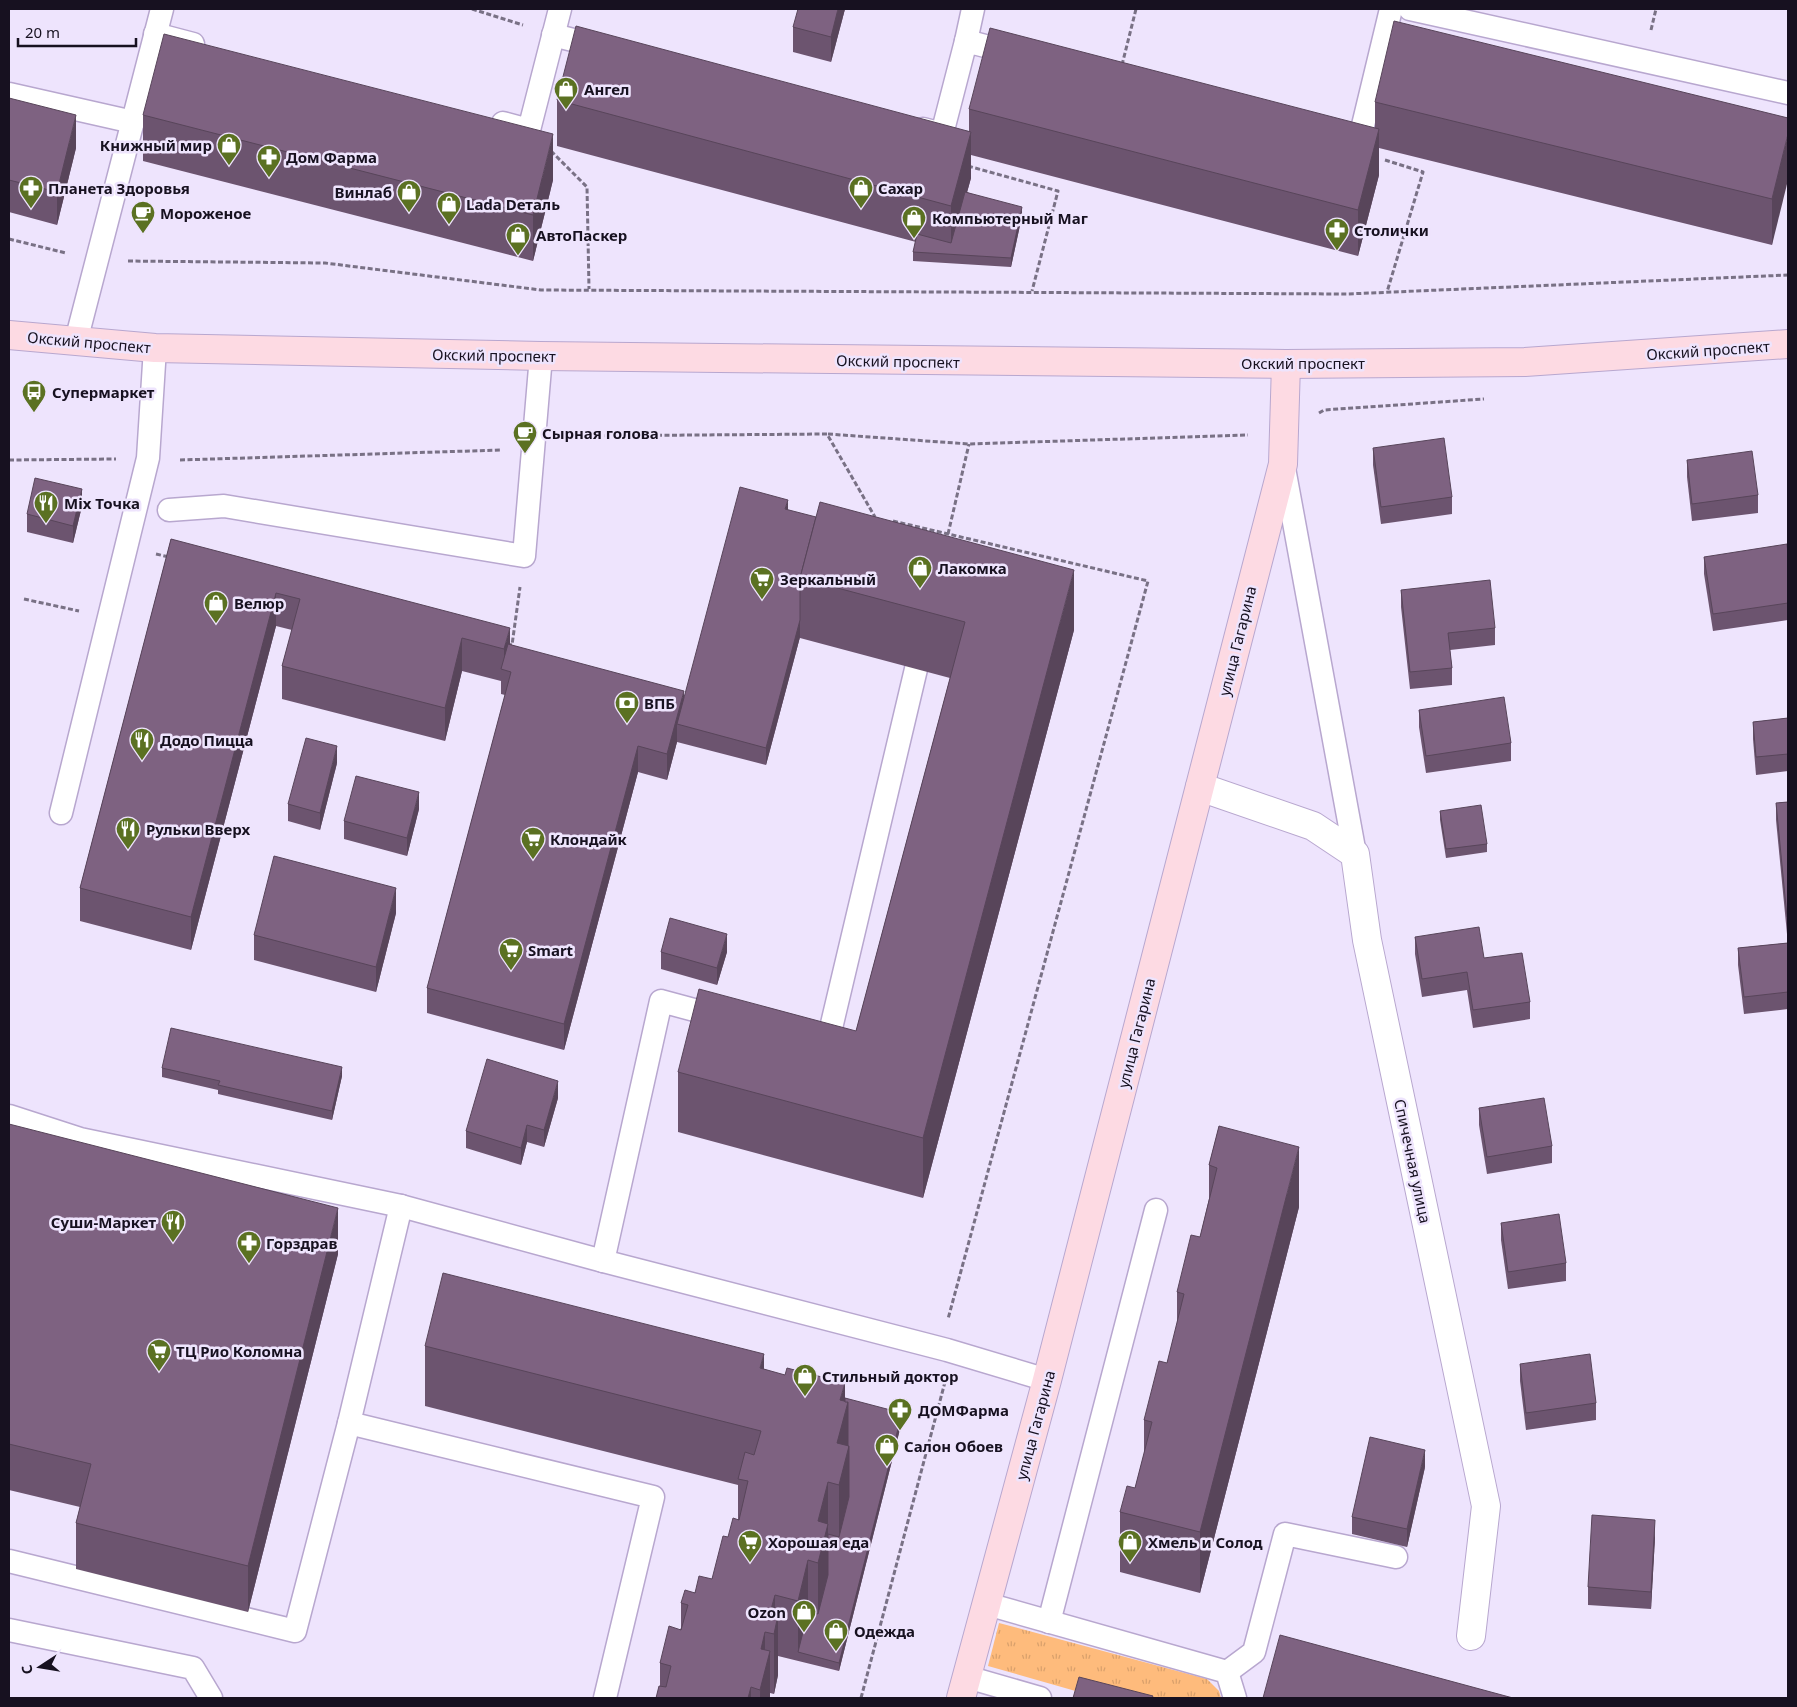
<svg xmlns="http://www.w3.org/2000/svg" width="1797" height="1707" font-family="'Noto Sans',sans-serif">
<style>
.grass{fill:url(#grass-tufts)}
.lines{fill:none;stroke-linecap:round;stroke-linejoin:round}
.lane-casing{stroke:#b8a7cf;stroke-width:25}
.street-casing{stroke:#b8a7cf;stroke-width:30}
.secondary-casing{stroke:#b8a7cf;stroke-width:30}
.path{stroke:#797185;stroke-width:3;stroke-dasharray:5 2.5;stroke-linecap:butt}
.lane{stroke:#fff;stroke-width:22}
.street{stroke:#fff;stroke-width:28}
.secondary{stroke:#fddae3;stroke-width:28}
.wall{fill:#6c546f}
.shaded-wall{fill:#58455a}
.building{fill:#7e6281;stroke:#58455a}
.labels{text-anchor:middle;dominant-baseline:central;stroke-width:5;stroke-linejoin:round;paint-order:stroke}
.poi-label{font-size:15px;font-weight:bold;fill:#171120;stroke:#eee4fd;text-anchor:start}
.street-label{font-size:15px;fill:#171120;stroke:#eee4fd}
</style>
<defs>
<pattern id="grass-tufts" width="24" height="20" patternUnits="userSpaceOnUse" patternTransform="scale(1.25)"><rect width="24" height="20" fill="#febb7c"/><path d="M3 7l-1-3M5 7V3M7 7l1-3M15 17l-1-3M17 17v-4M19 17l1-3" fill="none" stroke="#d9a06b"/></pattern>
</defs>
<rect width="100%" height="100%" fill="#eee4fd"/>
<!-- grass -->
<polygon class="grass" points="999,1623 1207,1679 1219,1691 1221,1698 1100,1698 988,1666"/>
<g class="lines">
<defs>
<g id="lane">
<polyline points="1410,9 1788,93"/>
<polyline points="155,34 193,44"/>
<polyline points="553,35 601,47"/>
<polyline points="966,41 973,9"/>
<polyline points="9,94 133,122"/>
<polyline points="503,123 529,130 560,9"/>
<polyline points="923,129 942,134 966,41 1016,54"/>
<polyline points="1347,139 1359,142 1391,9"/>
<polyline points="76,341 162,9"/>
<polyline points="1284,468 1355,854"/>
<polyline points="169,510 224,506 524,556 541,356"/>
<polyline points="61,813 148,458 155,348"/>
<polyline points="818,1042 827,1045 916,669"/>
<polyline points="9,1116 80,1139 401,1206 603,1261 947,1350 1047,1380"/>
<polyline points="401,1206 349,1423 653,1497 605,1698"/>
<polyline points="603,1261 661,1001 724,1018"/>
<polyline points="9,1561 295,1631 349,1423"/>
<polyline points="987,1604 1227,1672 1235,1698"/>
<polyline points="1049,1622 1156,1210"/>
<polyline points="9,1630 193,1668 211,1698"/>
<polyline points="1227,1672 1254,1652 1285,1534 1396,1557"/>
<polyline points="967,1677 1040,1698"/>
</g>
<polyline id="street" points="1200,787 1313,826 1355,854 1367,940 1486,1506 1471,1636"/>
<g id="secondary">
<polyline points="9,335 155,348 541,356 1286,364 1525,362 1788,344"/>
<polyline points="961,1698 1047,1380 1283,464 1286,364"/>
</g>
</defs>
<!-- lane casing -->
<use href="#lane" class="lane-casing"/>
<!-- street casing -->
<use href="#street" class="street-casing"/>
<!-- secondary casing -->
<use href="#secondary" class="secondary-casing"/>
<!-- path -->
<g class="path">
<polyline points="472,9 523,25"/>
<polyline points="1651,30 1656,9"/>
<polyline points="1122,65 1136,9"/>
<polyline points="551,151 587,187 589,289"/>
<polyline points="1385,160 1423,172 1387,292"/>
<polyline points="968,166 1058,191 1032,291"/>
<polyline points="9,239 66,253"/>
<polyline points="128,261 325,263 541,290 1347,294 1788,275"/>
<polyline points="1319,413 1324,410 1484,399"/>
<polyline points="828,434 969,444 1248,435"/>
<polyline points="567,436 827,434 875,517"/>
<polyline points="9,460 116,459"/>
<polyline points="180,460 501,450"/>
<polyline points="893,521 1148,581 948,1319"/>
<polyline points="948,534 969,444"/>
<polyline points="156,554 169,557"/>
<polyline points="24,599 79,611"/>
<polyline points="507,644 512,645 520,587"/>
<polyline points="861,1698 945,1382"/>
</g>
<!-- lane -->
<use href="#lane" class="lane"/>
<!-- street -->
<use href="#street" class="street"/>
<!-- secondary -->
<use href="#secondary" class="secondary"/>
</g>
<!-- wall -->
<g class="wall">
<polygon points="845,9 831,62 793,52 793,27"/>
<polygon points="9,98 76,148 57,225 9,212"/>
<polygon points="557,100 969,131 969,109 1375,128 1375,102 1788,118 1772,245 1379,148 1379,175 1358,256 971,155 971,178 967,192 1022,216 1011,267 913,261 913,252 916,242 557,146"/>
<polygon points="143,115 553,180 533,261 143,161"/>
<polygon points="1373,448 1452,497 1452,514 1381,524 1373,465"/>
<polygon points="1687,460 1758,495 1758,513 1692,521 1687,477"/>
<polygon points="82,506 73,543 27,532 27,514"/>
<polygon points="788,510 1074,630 923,1198 678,1132 678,1072 856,1031 950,678 800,638 800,637 766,765 677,742 667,780 638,772 564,1050 427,1013 427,988 505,695 501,694 501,681 462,671 445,741 282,699 282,666 292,630 276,626 191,950 80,921 80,888 171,539 684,699"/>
<polygon points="1788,554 1788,620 1713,631 1704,574 1704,557"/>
<polygon points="1401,590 1495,628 1495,645 1450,650 1452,668 1452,685 1410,689 1401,607"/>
<polygon points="1419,710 1511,743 1511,761 1426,773 1419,727"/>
<polygon points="1788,718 1788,771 1756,775 1753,739 1753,722"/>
<polygon points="337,763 320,830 288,821 288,804"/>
<polygon points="1788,802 1788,934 1787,934 1776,820 1776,803"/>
<polygon points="419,809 407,856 344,839 344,821"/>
<polygon points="1440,811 1487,844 1487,852 1446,858 1440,820"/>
<polygon points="396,913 376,992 254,960 254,935"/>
<polygon points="1415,937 1484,958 1530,1002 1530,1019 1473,1028 1467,990 1422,997 1415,954"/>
<polygon points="1788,943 1788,1009 1744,1014 1738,965 1738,948"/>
<polygon points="661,952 727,952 717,985 661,969"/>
<polygon points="162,1068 342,1076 332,1120 218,1094 218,1090 162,1077"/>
<polygon points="558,1098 544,1147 527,1142 521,1165 466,1148 466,1131"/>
<polygon points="1479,1108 1552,1146 1552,1163 1487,1174 1479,1125"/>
<polygon points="9,1124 338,1254 248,1612 76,1569 76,1523 80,1507 9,1490"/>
<polygon points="1219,1126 1299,1207 1200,1593 1120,1572 1120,1512 1135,1488 1144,1454 1144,1420 1167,1363 1177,1325 1177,1292 1200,1237 1209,1199 1209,1165"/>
<polygon points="1501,1223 1566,1263 1566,1281 1508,1289 1501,1240"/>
<polygon points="425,1346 764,1369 845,1398 902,1421 839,1671 778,1656 778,1675 774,1694 770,1693 770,1698 656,1698 660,1686 660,1663 681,1628 681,1603 712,1579 728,1537 738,1519 738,1485 425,1406"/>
<polygon points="1520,1364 1596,1403 1596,1420 1526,1430 1520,1381"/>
<polygon points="1425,1467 1407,1547 1352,1534 1352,1517"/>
<polygon points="1655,1537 1651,1609 1588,1605 1588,1587"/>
</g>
<!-- shaded-wall -->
<g class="shaded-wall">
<polygon points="838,9 845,9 831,62 831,37"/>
<polygon points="76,115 76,148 57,225 57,192"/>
<polygon points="1379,129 1379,175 1358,256 1358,210"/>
<polygon points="971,132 971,178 951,251 951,206"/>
<polygon points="553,134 553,180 533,261 533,215"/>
<polygon points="1788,134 1788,180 1772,245 1772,199"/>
<polygon points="1022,207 1022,216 1011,267 1011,258"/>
<polygon points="82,489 82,506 73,543 73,526"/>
<polygon points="788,500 788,517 785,509"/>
<polygon points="1074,570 1074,630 923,1198 923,1138"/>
<polygon points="276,593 276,626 191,950 191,917"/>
<polygon points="800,620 800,637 766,765 766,748"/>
<polygon points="510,628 510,661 504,670 504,649"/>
<polygon points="462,638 462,671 445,741 445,708"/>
<polygon points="684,691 684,717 677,724 677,742 667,780 667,754"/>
<polygon points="337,746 337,763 320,830 320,813"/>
<polygon points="638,746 638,772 564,1050 564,1024"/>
<polygon points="419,792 419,809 407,856 407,838"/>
<polygon points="396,888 396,913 376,992 376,967"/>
<polygon points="727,934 727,952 717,985 717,968"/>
<polygon points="342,1067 342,1076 332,1120 332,1111"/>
<polygon points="558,1081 558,1098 544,1147 544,1130"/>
<polygon points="527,1125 527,1142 521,1165 521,1148"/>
<polygon points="1299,1147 1299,1207 1200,1593 1200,1532"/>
<polygon points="338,1208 338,1254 248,1612 248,1566"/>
<polygon points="764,1354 764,1414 760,1368"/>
<polygon points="845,1383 845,1414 848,1402 849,1446 849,1506 839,1545 839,1485 837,1443 840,1400"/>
<polygon points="902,1413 902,1421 839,1671 839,1663"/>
<polygon points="1425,1450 1425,1467 1407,1547 1407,1529"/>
<polygon points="828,1482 828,1584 818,1623 818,1521"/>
<polygon points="1655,1520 1655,1537 1651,1609 1651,1592"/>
<polygon points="808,1560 808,1620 798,1652 798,1601"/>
<polygon points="775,1595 775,1627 778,1615 778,1675 774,1694 774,1634 770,1613"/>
<polygon points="765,1632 765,1670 770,1651 770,1698 760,1698 761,1649"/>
<polygon points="751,1687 751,1698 748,1698"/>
</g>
<!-- building -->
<g class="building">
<polygon points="798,9 838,9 831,37 793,27"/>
<polygon points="1394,21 1788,118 1788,134 1772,199 1375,102"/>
<polygon points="576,26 971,132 951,206 557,100"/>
<polygon points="990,28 1379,129 1358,210 969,109"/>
<polygon points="164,34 553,134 533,215 143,115"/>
<polygon points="9,98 76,115 57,192 9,180"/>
<polygon points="965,192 1022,207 1011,258 913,252 917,234 951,243"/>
<polygon points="1444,438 1452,497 1381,507 1373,448"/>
<polygon points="1752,451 1758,495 1692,504 1687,460"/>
<polygon points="35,478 82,489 73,526 27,514"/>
<polygon points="740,487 788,500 785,509 816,517 800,578 800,620 766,748 677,724"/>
<polygon points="820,502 1074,570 923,1138 678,1072 699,989 856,1031 965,622 800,578"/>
<polygon points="171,539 510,628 504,649 462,638 445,708 282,666 300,599 276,593 191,917 80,888"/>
<polygon points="1787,544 1788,554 1788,603 1713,614 1704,557"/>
<polygon points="1490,580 1495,628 1448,633 1452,668 1410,672 1401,590"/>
<polygon points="508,644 684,691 667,754 638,746 564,1024 427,988 511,672 501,669"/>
<polygon points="1504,697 1511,743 1426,756 1419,710"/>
<polygon points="1788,718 1788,754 1756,757 1753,722"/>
<polygon points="306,738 337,746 320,813 288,804"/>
<polygon points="356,776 419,792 407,838 344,821"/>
<polygon points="1788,802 1788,917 1787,917 1776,803"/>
<polygon points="1481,805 1487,844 1446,849 1440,811"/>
<polygon points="274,856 396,888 376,967 254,935"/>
<polygon points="670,918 727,934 717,968 661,952"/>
<polygon points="1479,927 1484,958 1522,953 1530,1002 1473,1010 1467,972 1422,979 1415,937"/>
<polygon points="1788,943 1788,992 1744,997 1738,948"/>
<polygon points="171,1028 342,1067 332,1111 218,1085 220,1081 162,1068"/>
<polygon points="487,1059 558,1081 544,1130 527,1125 521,1148 466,1131"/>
<polygon points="1544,1098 1552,1146 1487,1157 1479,1108"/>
<polygon points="9,1124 338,1208 248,1566 76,1523 91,1464 9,1444"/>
<polygon points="1219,1126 1299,1147 1200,1532 1120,1512 1127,1486 1135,1488 1152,1422 1144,1420 1159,1361 1167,1363 1184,1294 1177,1292 1191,1235 1200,1237 1217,1168 1209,1165"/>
<polygon points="1559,1214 1566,1263 1508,1272 1501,1223"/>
<polygon points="443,1273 764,1354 760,1368 785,1375 787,1368 845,1383 840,1400 848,1402 837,1443 849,1446 839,1485 828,1482 818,1521 828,1524 818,1563 808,1560 798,1601 775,1595 770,1613 778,1615 774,1634 765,1632 761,1649 770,1651 760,1690 751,1687 748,1698 656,1698 659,1686 666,1687 671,1666 660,1663 669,1626 681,1630 688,1605 681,1603 685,1590 695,1593 699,1576 712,1579 723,1536 728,1537 733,1518 739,1520 748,1481 738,1479 745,1452 754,1455 761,1431 425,1346"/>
<polygon points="1590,1354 1596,1403 1526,1413 1520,1364"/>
<polygon points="845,1398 902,1413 839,1663 798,1652 808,1612 818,1614 828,1575 828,1534 839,1537 849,1497 849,1446 848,1446 848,1402 845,1402"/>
<polygon points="1370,1437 1425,1450 1407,1529 1352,1517"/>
<polygon points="1592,1515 1655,1520 1651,1592 1588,1587"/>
<polygon points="1280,1635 1513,1698 1263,1698"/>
<polygon points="1079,1677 1153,1696 1152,1698 1073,1698"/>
</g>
<!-- icons -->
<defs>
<symbol id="shop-pin" viewBox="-11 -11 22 30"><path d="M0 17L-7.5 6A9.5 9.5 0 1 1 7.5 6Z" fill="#5b7122" stroke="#eee4fd"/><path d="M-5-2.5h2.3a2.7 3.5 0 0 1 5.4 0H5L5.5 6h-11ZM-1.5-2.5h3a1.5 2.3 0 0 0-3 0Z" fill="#fff"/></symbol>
<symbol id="pharmacy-pin" viewBox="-11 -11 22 30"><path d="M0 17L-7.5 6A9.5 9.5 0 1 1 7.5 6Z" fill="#5b7122" stroke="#eee4fd"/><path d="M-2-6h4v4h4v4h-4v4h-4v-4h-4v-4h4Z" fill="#fff"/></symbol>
<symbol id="cafe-pin" viewBox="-11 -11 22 30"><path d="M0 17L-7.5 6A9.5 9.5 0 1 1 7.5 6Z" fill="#5b7122" stroke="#eee4fd"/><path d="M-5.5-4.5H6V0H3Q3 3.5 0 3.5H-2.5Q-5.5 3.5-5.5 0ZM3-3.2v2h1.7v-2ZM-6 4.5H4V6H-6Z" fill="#fff"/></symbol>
<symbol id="bus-pin" viewBox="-11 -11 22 30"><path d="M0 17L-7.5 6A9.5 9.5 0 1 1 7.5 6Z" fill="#5b7122" stroke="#eee4fd"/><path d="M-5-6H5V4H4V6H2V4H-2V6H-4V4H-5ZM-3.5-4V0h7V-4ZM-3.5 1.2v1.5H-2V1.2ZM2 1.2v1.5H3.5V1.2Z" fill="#fff"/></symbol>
<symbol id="restaurant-pin" viewBox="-11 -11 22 30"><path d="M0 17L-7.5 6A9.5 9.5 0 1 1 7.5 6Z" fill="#5b7122" stroke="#eee4fd"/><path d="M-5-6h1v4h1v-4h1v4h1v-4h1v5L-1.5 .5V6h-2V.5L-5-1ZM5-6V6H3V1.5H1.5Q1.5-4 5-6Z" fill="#fff"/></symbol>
<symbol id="supermarket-pin" viewBox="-11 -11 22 30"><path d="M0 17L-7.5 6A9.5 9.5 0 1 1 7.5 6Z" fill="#5b7122" stroke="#eee4fd"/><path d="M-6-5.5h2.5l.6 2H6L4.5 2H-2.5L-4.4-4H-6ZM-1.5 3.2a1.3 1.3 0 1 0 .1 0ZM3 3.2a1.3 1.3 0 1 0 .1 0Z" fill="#fff"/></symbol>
<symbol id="bank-pin" viewBox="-11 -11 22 30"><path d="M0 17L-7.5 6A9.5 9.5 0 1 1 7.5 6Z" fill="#5b7122" stroke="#eee4fd"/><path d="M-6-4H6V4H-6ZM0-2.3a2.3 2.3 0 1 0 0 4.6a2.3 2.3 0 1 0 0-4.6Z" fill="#fff"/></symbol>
</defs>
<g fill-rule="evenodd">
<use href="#shop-pin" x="552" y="75" width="28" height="38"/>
<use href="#shop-pin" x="215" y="131" width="28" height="38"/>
<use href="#pharmacy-pin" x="255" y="143" width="28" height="38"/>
<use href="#pharmacy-pin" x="17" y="174" width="28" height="38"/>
<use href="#shop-pin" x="847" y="174" width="28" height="38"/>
<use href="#shop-pin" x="395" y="178" width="28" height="38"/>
<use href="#shop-pin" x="435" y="190" width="28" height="38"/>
<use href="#cafe-pin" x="129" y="199" width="28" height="38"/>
<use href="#shop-pin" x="900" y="204" width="28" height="38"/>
<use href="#pharmacy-pin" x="1323" y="216" width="28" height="38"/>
<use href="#shop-pin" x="504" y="221" width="28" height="38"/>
<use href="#bus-pin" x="20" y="378" width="28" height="38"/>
<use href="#cafe-pin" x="511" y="419" width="28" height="38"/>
<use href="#restaurant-pin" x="32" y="489" width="28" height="38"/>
<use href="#shop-pin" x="906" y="554" width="28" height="38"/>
<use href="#supermarket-pin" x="748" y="565" width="28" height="38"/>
<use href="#shop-pin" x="202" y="589" width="28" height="38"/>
<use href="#bank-pin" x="613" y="689" width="28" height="38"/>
<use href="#restaurant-pin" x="128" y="726" width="28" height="38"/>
<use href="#restaurant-pin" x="114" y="815" width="28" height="38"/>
<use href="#supermarket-pin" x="519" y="825" width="28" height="38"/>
<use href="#supermarket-pin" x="497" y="936" width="28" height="38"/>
<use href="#restaurant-pin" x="159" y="1208" width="28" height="38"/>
<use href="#pharmacy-pin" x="235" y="1229" width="28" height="38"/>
<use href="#supermarket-pin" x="145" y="1337" width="28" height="38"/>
<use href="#shop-pin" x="791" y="1362" width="28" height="38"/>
<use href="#pharmacy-pin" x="886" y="1396" width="28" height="38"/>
<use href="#shop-pin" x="873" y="1432" width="28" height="38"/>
<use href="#supermarket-pin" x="736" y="1528" width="28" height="38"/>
<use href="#shop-pin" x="1116" y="1528" width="28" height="38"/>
<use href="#shop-pin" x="790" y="1598" width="28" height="38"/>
<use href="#shop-pin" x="822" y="1617" width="28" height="38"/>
</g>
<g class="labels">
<!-- poi labels -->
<g class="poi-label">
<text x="584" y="89">Ангел</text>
<text x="212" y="145" text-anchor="end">Книжный мир</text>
<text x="286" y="157">Дом Фарма</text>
<text x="48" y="188">Планета Здоровья</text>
<text x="878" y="188">Сахар</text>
<text x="392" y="192" text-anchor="end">Винлаб</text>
<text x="466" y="204">Lada Dеталь</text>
<text x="160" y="213">Мороженое</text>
<text x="932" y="218">Компьютерный Маг</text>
<text x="1354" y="230">Столички</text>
<text x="536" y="235">АвтоПаскер</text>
<text x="52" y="392">Супермаркет</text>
<text x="542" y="433">Сырная голова</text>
<text x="64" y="503">Mix Точка</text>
<text x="938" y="568">Лакомка</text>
<text x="780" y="579">Зеркальный</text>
<text x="234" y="603">Велюр</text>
<text x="644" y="703">ВПБ</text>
<text x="160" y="740">Додо Пицца</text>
<text x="146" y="829">Рульки Вверх</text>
<text x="550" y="839">Клондайк</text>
<text x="528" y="950">Smart</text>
<text x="156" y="1222" text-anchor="end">Суши-Маркет</text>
<text x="266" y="1243">Горздрав</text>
<text x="176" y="1351">ТЦ Рио Коломна</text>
<text x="822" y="1376">Стильный доктор</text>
<text x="918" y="1410">ДОМФарма</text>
<text x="904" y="1446">Салон Обоев</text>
<text x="768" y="1542">Хорошая еда</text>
<text x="1148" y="1542">Хмель и Солод</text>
<text x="786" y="1612" text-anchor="end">Ozon</text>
<text x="854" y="1631">Одежда</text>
</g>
<!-- street labels -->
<g class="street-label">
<text transform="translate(89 342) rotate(5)">Окский проспект</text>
<text transform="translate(1708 350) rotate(-4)">Окский проспект</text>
<text transform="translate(494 355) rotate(1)">Окский проспект</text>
<text transform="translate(898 361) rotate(1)">Окский проспект</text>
<text x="1303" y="363">Окский проспект</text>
<text transform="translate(1237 641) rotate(-76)">улица Гагарина</text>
<text transform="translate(1136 1033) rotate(-76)">улица Гагарина</text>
<text transform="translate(1413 1161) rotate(78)">Спичечная улица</text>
<text transform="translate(1035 1425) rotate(-75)">улица Гагарина</text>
</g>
</g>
<!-- border -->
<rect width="1797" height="1707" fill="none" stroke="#171120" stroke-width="20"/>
<!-- north arrow -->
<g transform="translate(40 1667) rotate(258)" stroke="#eee4fd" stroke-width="4" paint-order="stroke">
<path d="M0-4L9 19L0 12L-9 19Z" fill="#171120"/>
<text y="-8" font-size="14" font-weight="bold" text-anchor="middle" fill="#171120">С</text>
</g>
<!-- scale -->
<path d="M18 38v8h118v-8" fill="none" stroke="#171120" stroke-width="2.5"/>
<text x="25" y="38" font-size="15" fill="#171120" stroke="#eee4fd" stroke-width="4" paint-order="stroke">20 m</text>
</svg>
